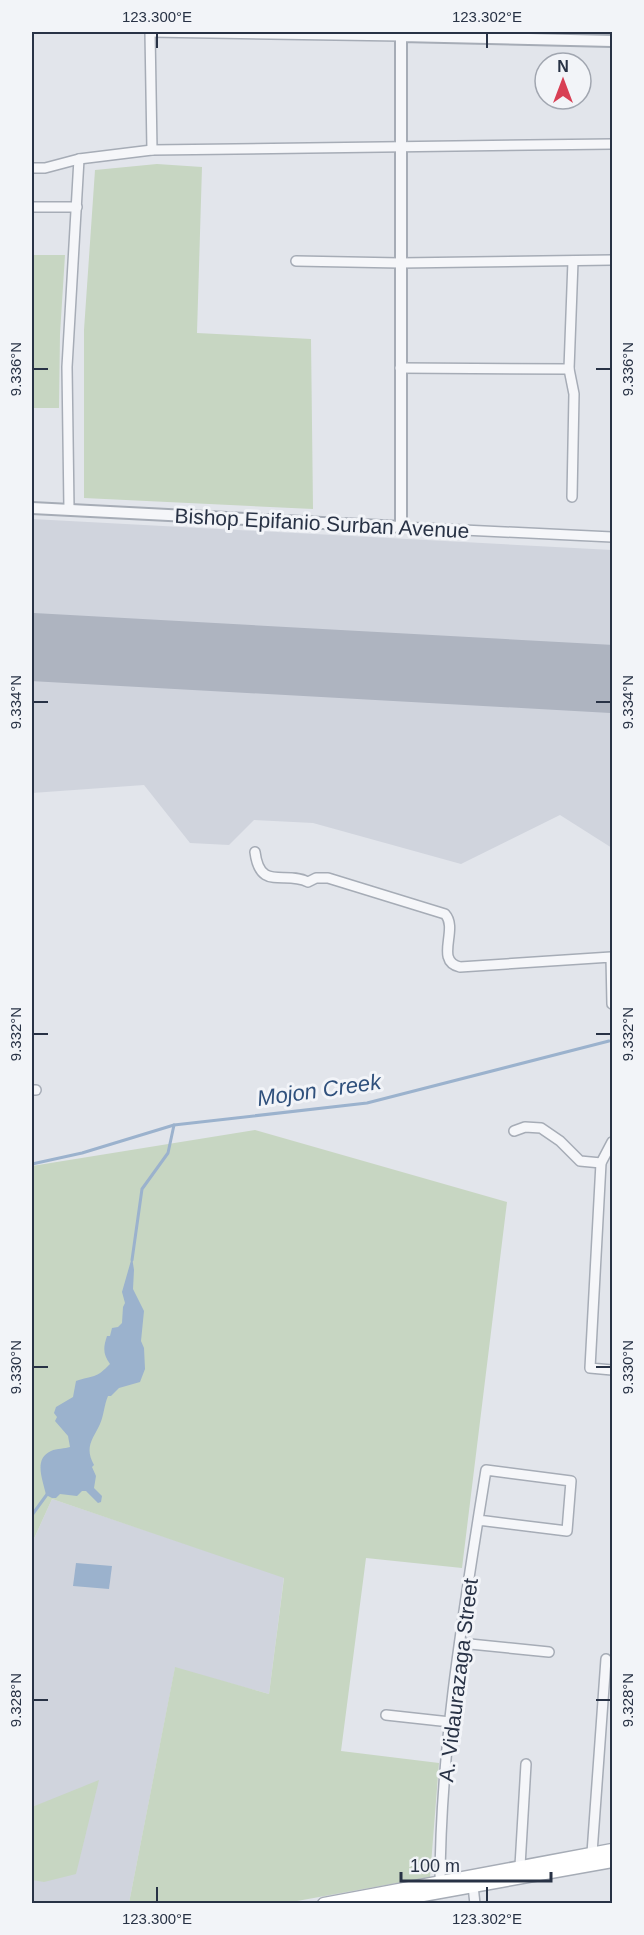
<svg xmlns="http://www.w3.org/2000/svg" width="644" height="1935" font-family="Arial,sans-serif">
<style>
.built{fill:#d0d4dd}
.green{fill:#c7d6c2}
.water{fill:#9bb2cd}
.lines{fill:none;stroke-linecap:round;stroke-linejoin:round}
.stream{stroke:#9bb2cd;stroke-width:3}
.runway{stroke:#aeb4c0;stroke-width:68}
.minor-casing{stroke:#a6acb6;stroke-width:12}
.tertiary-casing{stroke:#a6acb6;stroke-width:14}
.secondary-casing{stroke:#a6acb6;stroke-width:15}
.minor{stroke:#f5f6f9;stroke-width:9}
.tertiary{stroke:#f5f6f9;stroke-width:10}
.secondary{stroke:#fff;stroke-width:12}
.ticks{fill:none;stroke:#283245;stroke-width:2}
.labels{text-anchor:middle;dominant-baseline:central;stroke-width:6;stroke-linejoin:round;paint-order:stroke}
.street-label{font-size:21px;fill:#283245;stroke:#f2f4f8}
.water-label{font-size:22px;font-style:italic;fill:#2f507c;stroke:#f2f4f8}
.neatline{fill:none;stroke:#283245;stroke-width:2}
.ticks-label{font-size:15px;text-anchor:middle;fill:#283245}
</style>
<rect width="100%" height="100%" fill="#e2e5eb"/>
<!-- built -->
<g class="built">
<polygon points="32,519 612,550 612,848 560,815 461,864 313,823 254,820 229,845 190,843 144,785 32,793"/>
<polygon points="52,1499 284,1577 269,1694 175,1668 129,1903 32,1904 32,1543"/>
</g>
<!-- green -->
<g class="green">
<polygon points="157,164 202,167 197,333 311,339 313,509 84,498 84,330 95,170"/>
<polygon points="32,255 65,255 60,334 59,408 32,408"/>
<polygon points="255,1130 507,1202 462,1568 366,1558 341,1751 439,1763 430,1877 286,1903 129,1903 175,1667 269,1694 284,1578 52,1499 32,1543 32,1166"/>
<polygon points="99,1780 76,1874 44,1882 32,1880 32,1807"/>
</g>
<!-- water -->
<g class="water">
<path d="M 132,1257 L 134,1270 L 133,1289 L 144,1311 L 141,1341 L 144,1348 L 145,1369 L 140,1382 L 119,1388 L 111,1396 L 108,1396 C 104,1405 104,1415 100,1424 C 93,1439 84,1447 94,1465 L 92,1467 L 96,1476 L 94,1488 L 102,1496 L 101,1502 L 98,1503 L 86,1491 L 82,1491 L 77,1496 L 60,1494 L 56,1498 L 52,1498 L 46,1495 C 43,1480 33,1459 51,1451 C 57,1448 65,1449 70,1447 L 68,1436 L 55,1421 L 57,1417 L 54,1413 L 56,1407 L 73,1397 L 76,1381 C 93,1375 96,1379 110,1364 C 103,1354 103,1348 107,1336 L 110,1336 L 112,1328 L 118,1327 L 122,1323 L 123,1307 L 125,1303 L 122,1292 Z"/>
<polygon points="76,1563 112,1566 109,1589 73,1586"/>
</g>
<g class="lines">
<!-- stream -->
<g class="stream">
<polyline points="32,1164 82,1153 174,1125 367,1103 609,1041"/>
<polyline points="132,1260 142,1189 168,1153 174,1125"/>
<polyline points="32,1515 48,1493"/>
</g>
<!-- runway -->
<polyline class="runway" points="32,647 612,679"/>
<defs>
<g id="minor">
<polyline points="150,32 401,36 401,32"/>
<polyline points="150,32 152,150"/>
<polyline points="32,168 45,168 79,159 152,150 612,144"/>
<polyline points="32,207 77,207"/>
<polyline points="296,261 400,263 612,260"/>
<polyline points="400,368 569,369"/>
<polyline points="572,497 574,394 569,369 573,261"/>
<polyline points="69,509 67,367 79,159"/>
<polyline points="401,527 612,537"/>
<path d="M 255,852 C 260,892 285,870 308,882 L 316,878 L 328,878 L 445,914 C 459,929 434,961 460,967 L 611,957 L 612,1004"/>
<polyline points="32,1090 36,1090"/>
<polyline points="514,1131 525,1127 541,1128 560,1141 580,1161 601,1163"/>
<polyline points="612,1142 601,1163 590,1368 612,1370"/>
<polyline points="460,1643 549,1652"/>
<polyline points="386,1715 450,1722"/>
<polyline points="592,1853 606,1659"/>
<polyline points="520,1866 526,1764"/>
<polyline points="473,1886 475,1904"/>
<path d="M 440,1887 C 440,1747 464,1608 486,1470 L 571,1481 L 567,1531 L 478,1520"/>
</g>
<polyline id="tertiary" points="32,508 401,527 401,36 612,41"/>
<g id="secondary">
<polyline points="324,1904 612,1850"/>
<polyline points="373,1904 612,1861"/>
</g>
</defs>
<!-- minor casing -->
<use href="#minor" class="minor-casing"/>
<!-- tertiary casing -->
<use href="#tertiary" class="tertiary-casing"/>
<!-- secondary casing -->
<use href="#secondary" class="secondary-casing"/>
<!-- minor -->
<use href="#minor" class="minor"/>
<!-- tertiary -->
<use href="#tertiary" class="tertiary"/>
<!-- secondary -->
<use href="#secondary" class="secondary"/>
</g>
<!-- ticks -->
<path class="ticks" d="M 157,33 L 157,48M 487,33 L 487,48M 33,369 L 48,369M 596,369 L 611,369M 33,702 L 48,702M 596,702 L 611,702M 33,1034 L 48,1034M 596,1034 L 611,1034M 33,1367 L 48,1367M 596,1367 L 611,1367M 33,1700 L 48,1700M 596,1700 L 611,1700M 157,1887 L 157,1902M 487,1887 L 487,1902"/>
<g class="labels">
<!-- street labels -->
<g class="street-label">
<text transform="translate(322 523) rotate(3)">Bishop Epifanio Surban Avenue</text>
<text transform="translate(458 1680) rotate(-83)">A. Vidaurazaga Street</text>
</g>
<!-- water labels -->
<g class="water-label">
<text transform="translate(319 1090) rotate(-8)">Mojon Creek</text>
</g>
</g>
<!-- border -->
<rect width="644" height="1935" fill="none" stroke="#f2f4f8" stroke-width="66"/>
<!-- north arrow -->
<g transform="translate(563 81)"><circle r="28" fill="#f2f4f8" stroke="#a1a6b0" stroke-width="1.5"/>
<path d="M0-4.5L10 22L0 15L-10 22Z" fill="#d83f54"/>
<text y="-9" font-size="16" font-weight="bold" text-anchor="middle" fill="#283245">N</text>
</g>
<!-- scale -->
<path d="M401 1872v9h150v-9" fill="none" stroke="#283245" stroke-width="3"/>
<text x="410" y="1872" font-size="18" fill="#283245" stroke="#f2f4f8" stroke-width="4.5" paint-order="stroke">100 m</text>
<rect x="33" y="33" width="578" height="1869" class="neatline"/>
<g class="ticks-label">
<text x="157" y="22">123.300°E</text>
<text x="487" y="22">123.302°E</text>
<text transform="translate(16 369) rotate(-90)" y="5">9.336°N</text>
<text transform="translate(628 369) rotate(-90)" y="5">9.336°N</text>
<text transform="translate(16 702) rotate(-90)" y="5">9.334°N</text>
<text transform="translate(628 702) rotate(-90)" y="5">9.334°N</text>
<text transform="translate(16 1034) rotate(-90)" y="5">9.332°N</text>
<text transform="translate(628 1034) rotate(-90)" y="5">9.332°N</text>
<text transform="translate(16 1367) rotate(-90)" y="5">9.330°N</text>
<text transform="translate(628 1367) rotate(-90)" y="5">9.330°N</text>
<text transform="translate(16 1700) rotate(-90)" y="5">9.328°N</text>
<text transform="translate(628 1700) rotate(-90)" y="5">9.328°N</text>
<text x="157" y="1924">123.300°E</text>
<text x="487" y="1924">123.302°E</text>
</g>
</svg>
